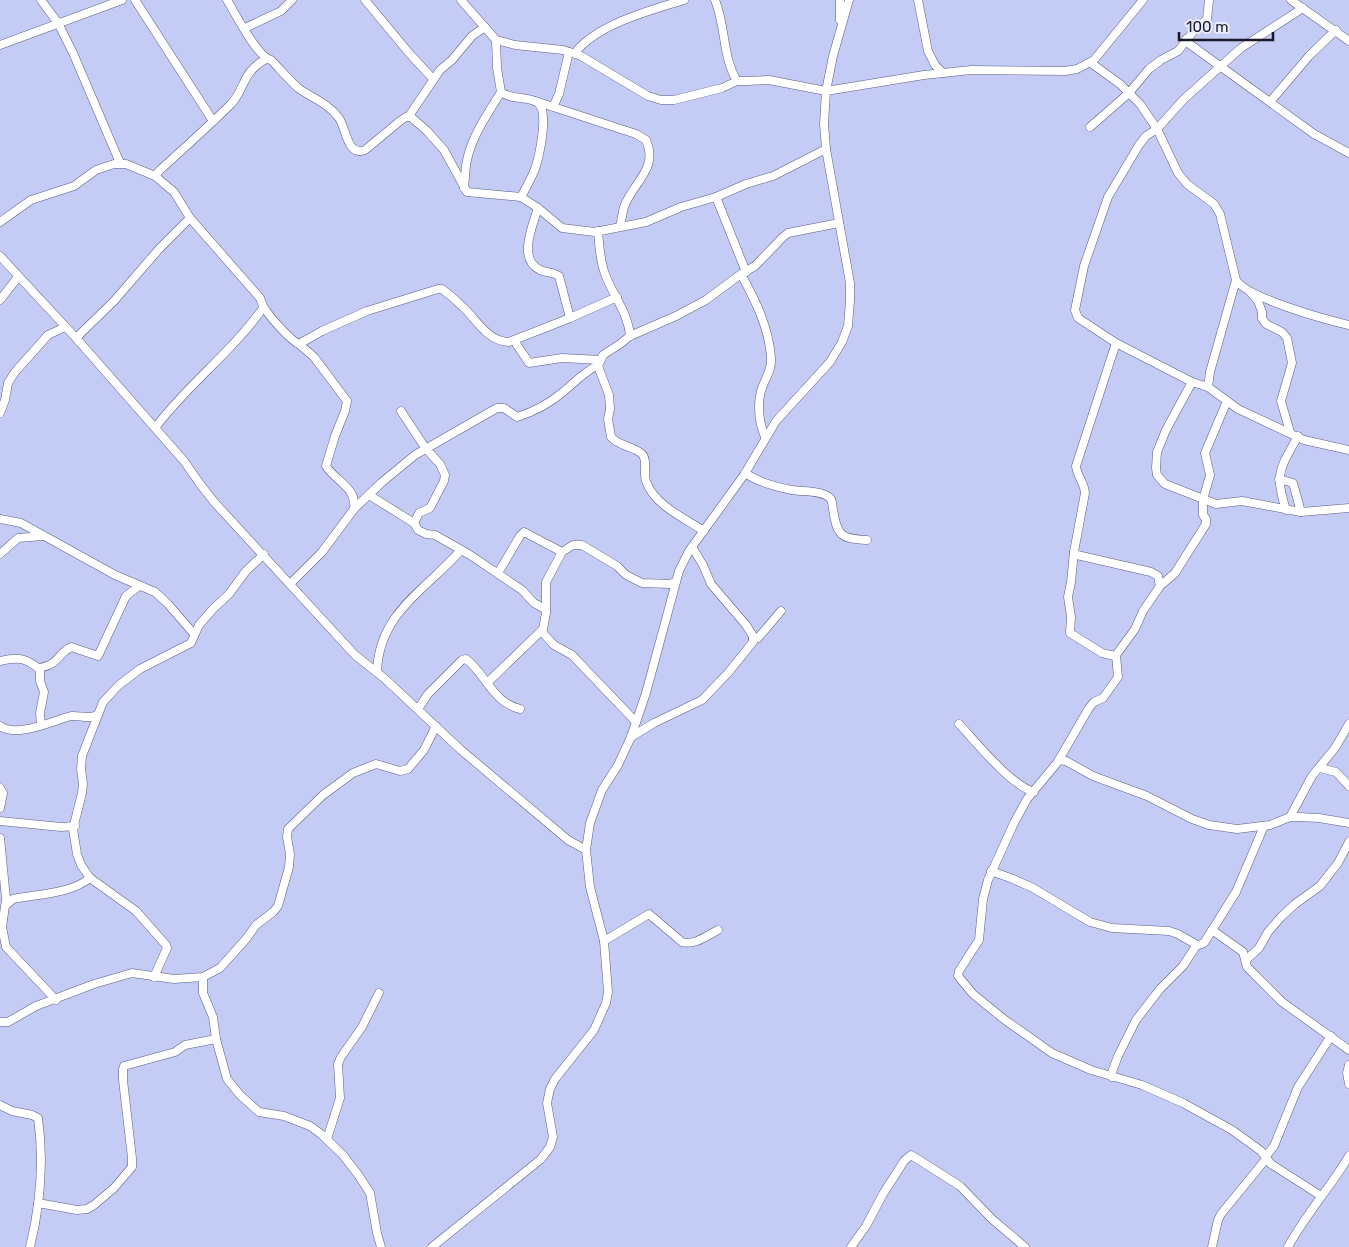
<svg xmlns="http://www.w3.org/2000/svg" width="1349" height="1247" font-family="Rubik,sans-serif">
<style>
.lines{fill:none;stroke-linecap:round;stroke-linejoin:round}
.minor-casing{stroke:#595e82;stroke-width:9}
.minor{stroke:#fff;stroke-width:8}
</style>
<rect width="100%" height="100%" fill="#c4cbf4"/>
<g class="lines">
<defs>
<g id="minor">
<polyline points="41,0 58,23 73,53 120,163"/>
<polyline points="135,0 213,121"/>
<path d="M 227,0 C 235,13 257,57 271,60 C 280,69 288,79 298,88 C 312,98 328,103 339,118 C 346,128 347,157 365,150 L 400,121 L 406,117 L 411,117 L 427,131 L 444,150 L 467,192 L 521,197 L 538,208 L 562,228 L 595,232 L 646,222 L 681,207 L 716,197 L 746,184 L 773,176 L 826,149"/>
<polyline points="365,0 409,53 433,79"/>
<polyline points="461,0 496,40 515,45 563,50 581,56 648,96 661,100 674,100 722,88 737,81 747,81 769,80 826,91 833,56 849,0"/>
<path d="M 715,0 C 726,27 722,56 737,81"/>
<polyline points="840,0 840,20"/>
<polyline points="918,0 928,51 935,65 943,73"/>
<polyline points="1291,0 1349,41"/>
<polyline points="1303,8 1241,48 1184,99 1157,129 1146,136 1139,145 1108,197 1084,266 1075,310 1078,318 1116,343 1192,382 1208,387 1238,409 1304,440 1349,450"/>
<polyline points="245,28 281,11 292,0"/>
<polyline points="1186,39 1188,43 1314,134 1349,153"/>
<path d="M 496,40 L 497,68 L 501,92 C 511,100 526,96 537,102 C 550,110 539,157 535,169 C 531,179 526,188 521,197"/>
<polyline points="0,45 122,0"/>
<path d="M 575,53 C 596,25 650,10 684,0"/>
<polyline points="1091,63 1120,84 1140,104 1157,129 1178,173 1187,184 1214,204 1220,214 1236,280 1210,372 1208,387"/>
<path d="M 535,101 L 636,134 L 646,140 C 659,169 633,182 624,207 C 622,213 622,220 620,226"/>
<polyline points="1270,102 1309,56 1336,30"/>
<polyline points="553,107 559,94 569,52"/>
<polyline points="409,116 440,70 452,60 472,36 485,27"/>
<polyline points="1090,127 1129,93 1149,69 1161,60 1178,51 1193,32 1207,19 1209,0"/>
<path d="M 155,176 L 159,171 C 183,149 208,127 231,104 C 247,86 241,73 266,59"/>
<path d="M 464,188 C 465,179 465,169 467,160 C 472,136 488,113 501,92"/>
<polyline points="716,197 746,272"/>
<path d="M 538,208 C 533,225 517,259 540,270 C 547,273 553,272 559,276 L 570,318"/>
<path d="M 0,222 L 31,200 L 74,186 L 96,170 L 114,164 L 126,164 L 155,176 L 174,192 L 190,218 L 260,298 C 262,302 262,306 265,309 C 270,317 291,341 299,344 L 322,331 L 367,311 L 438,289 L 442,289 C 450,295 457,301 463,307 C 477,320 487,341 509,342 L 570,318 L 617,297"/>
<path d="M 598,231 C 599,245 600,261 605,274 C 613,296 628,312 630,336"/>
<polyline points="0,256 76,338 184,461 200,484 215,503 355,655 384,678 461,750 568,840 586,850"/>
<path d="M 741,274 C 755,300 769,327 771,358 C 772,371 764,380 761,391 C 757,407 759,422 765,437"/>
<path d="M 1236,280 C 1247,298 1327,320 1349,325"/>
<polyline points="1251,293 1258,301 1262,312 1262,318 1266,324 1282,332 1287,338 1292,363 1281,401 1290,432"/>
<polyline points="0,300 18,277"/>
<polyline points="76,338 114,301 159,249 190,218"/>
<polyline points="515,340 517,345 529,363 562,358 600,360"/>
<path d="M 1116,343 L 1076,466 C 1077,477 1084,481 1085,493 L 1074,552 L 1077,555 L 1151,572 L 1158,576 L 1160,586 L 1143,611 L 1135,629 L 1116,655 L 1118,677 L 1103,698 L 1094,702 L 1089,708 L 1057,763 L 1027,799 L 1014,823 L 988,880 L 983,899 L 979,940 L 959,971 L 958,976 L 973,994 L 1005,1020 L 1052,1053 L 1091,1070 L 1142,1085 L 1183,1103 L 1232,1130 L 1261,1151 L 1271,1164 L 1321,1196"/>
<path d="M 299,344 L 314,357 L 347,401 L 345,411 L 335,436 L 326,466 C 336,482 357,487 354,509"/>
<polyline points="1192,382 1166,430 1157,452 1156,468 1157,475 1165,484 1216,504 1242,501 1301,512 1349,508"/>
<polyline points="401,411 426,449 440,464 445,475 444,481 430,508 419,513 414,523"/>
<polyline points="0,413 5,400 8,383 15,372 48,335 65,327"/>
<path d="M 155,428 C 187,385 232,352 263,308"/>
<path d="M 745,473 C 758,482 776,487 792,490 C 803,492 821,490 830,498 C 833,501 832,505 833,509 C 837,535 840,539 867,540"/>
<polyline points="1279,479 1293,483 1301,512"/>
<polyline points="369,495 414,523 418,530 426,534 435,535 470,555 522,590 534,603 545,609"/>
<path d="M 1286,510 C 1274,473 1280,469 1298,436"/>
<polyline points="0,519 21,523 115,575 155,592 168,604 194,634"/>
<path d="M 704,531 C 684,518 654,505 646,481 C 643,473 648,460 642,454 C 634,446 620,447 611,437 L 608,419 L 610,409 L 609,395 L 598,366 L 603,355 L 620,344 L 630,336 L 676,316 L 706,300 L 741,274 L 755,266 L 783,237 L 788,233 L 839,223"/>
<polyline points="1074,552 1071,582 1068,597 1071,617 1070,633 1102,653 1115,656"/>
<polyline points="0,554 18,538 43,536"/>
<polyline points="498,573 520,536 524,532 562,552 573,545 582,545 617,566 626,575 642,583 670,584 675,582"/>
<path d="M 290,584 L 322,552 L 354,509 L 381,483 L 415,455 L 497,408 L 504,408 L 517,417 C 533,412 550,403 563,392 C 575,382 584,372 598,365"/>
<polyline points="1160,586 1175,573 1206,524 1206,519 1203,515 1203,500 1210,475 1205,453 1227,401"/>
<polyline points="541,631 554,645 572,655 636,722"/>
<polyline points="753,639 758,638 781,611"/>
<path d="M 0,661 C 17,657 26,657 40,670 L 40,681 L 44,692 L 40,713 L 41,724"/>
<path d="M 39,668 C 60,664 56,655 71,647 L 98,656 L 126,596 L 139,586"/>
<path d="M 377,672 C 379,612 426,590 461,550"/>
<polyline points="487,683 543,629 546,613 546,582 562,552"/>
<path d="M 418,709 L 428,694 L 462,660 L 466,659 C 486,674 493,703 520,709"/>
<path d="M 959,724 C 977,743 1009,784 1034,792"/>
<path d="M 0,726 C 17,738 52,721 71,716 C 80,715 88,720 97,715"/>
<polyline points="631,737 654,723 702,700 728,673 753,642 753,636 746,625 711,584 703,565 692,547"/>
<polyline points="1059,760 1066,761 1093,776 1147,796 1192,819 1209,825 1237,829 1270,825 1290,817 1299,817 1319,818 1349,823"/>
<polyline points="1320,768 1336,772 1349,786"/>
<polyline points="0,788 3,793 0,808"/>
<polyline points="1290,817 1312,776 1335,748 1349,724"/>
<polyline points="0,821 61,827 75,826"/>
<polyline points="0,838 6,899 2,927 6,947 56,1000"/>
<polyline points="991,871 1013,879 1033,888 1090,922 1112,928 1169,931 1178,934 1197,945"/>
<path d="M 6,905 L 13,899 C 38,894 70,894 90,878"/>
<polyline points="1212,930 1243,952 1247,967 1282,1002 1349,1050"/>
<path d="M 604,941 L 649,914 L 682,942 C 694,946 708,935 718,930"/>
<polyline points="1246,960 1259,948 1268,932 1281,917 1295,904 1320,886 1338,863 1349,842"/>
<polyline points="154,977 167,948 166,945 136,911 90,878 81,865 77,854 73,829 82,793 83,784 81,769 82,756 103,702 119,685 140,669 191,643 199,625 213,609 229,594 246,571 264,554"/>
<polyline points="203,977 203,993 213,1017 216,1039 227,1079 240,1095 259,1112 284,1116 310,1126 321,1134 343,1155 359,1176 370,1193 377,1233 381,1247"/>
<polyline points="0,1022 8,1022 36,1006 94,984 132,973 174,979 203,977 220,968 246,939 256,925 273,912 278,906 289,867 290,854 287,837 288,829 323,795 353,773 376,764 400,771 408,769 424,750 436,726"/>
<polyline points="1349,1065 1347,1073 1349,1084"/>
<polyline points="1112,1077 1112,1072 1118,1056 1136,1020 1160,989 1183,966 1196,946 1204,943 1236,892 1264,826"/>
<path d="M 0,1105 L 12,1111 L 32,1115 L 38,1118 C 44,1160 40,1206 30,1247"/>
<polyline points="327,1139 340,1098 338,1064 341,1057 362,1027 379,993"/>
<polyline points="38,1203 77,1210 87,1209 94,1205 114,1188 132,1167 132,1158 123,1080 123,1069 124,1066 175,1052 185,1045 216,1039"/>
<polyline points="432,1247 541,1159 550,1147 553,1137 547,1103 550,1089 555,1079 594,1030 606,1003 608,992 604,941 590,887 586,850 590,823 602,790 618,765 631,737 646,693 679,571 689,551 744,475 776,421 830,362 842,342 848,326 850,301 850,283 826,149 824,124 826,91 924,75 971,70 1065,71 1077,69 1094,60 1143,0"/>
<polyline points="851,1247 866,1226 883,1194 904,1161 911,1155 960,1186 993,1220 1025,1247"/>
<polyline points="1212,1247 1218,1220 1221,1214 1266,1159 1267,1155 1274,1146 1298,1087 1331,1036"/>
<path d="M 1288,1247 C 1305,1215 1330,1188 1349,1156"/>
</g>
</defs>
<!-- minor casing -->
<use href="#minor" class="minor-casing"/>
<!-- minor -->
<use href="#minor" class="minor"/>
</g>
<!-- scale -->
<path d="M1179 32v8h94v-8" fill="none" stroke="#181a29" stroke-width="2.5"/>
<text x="1186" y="32" font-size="15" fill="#181a29" stroke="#eaedfe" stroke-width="4" paint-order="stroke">100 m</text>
</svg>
